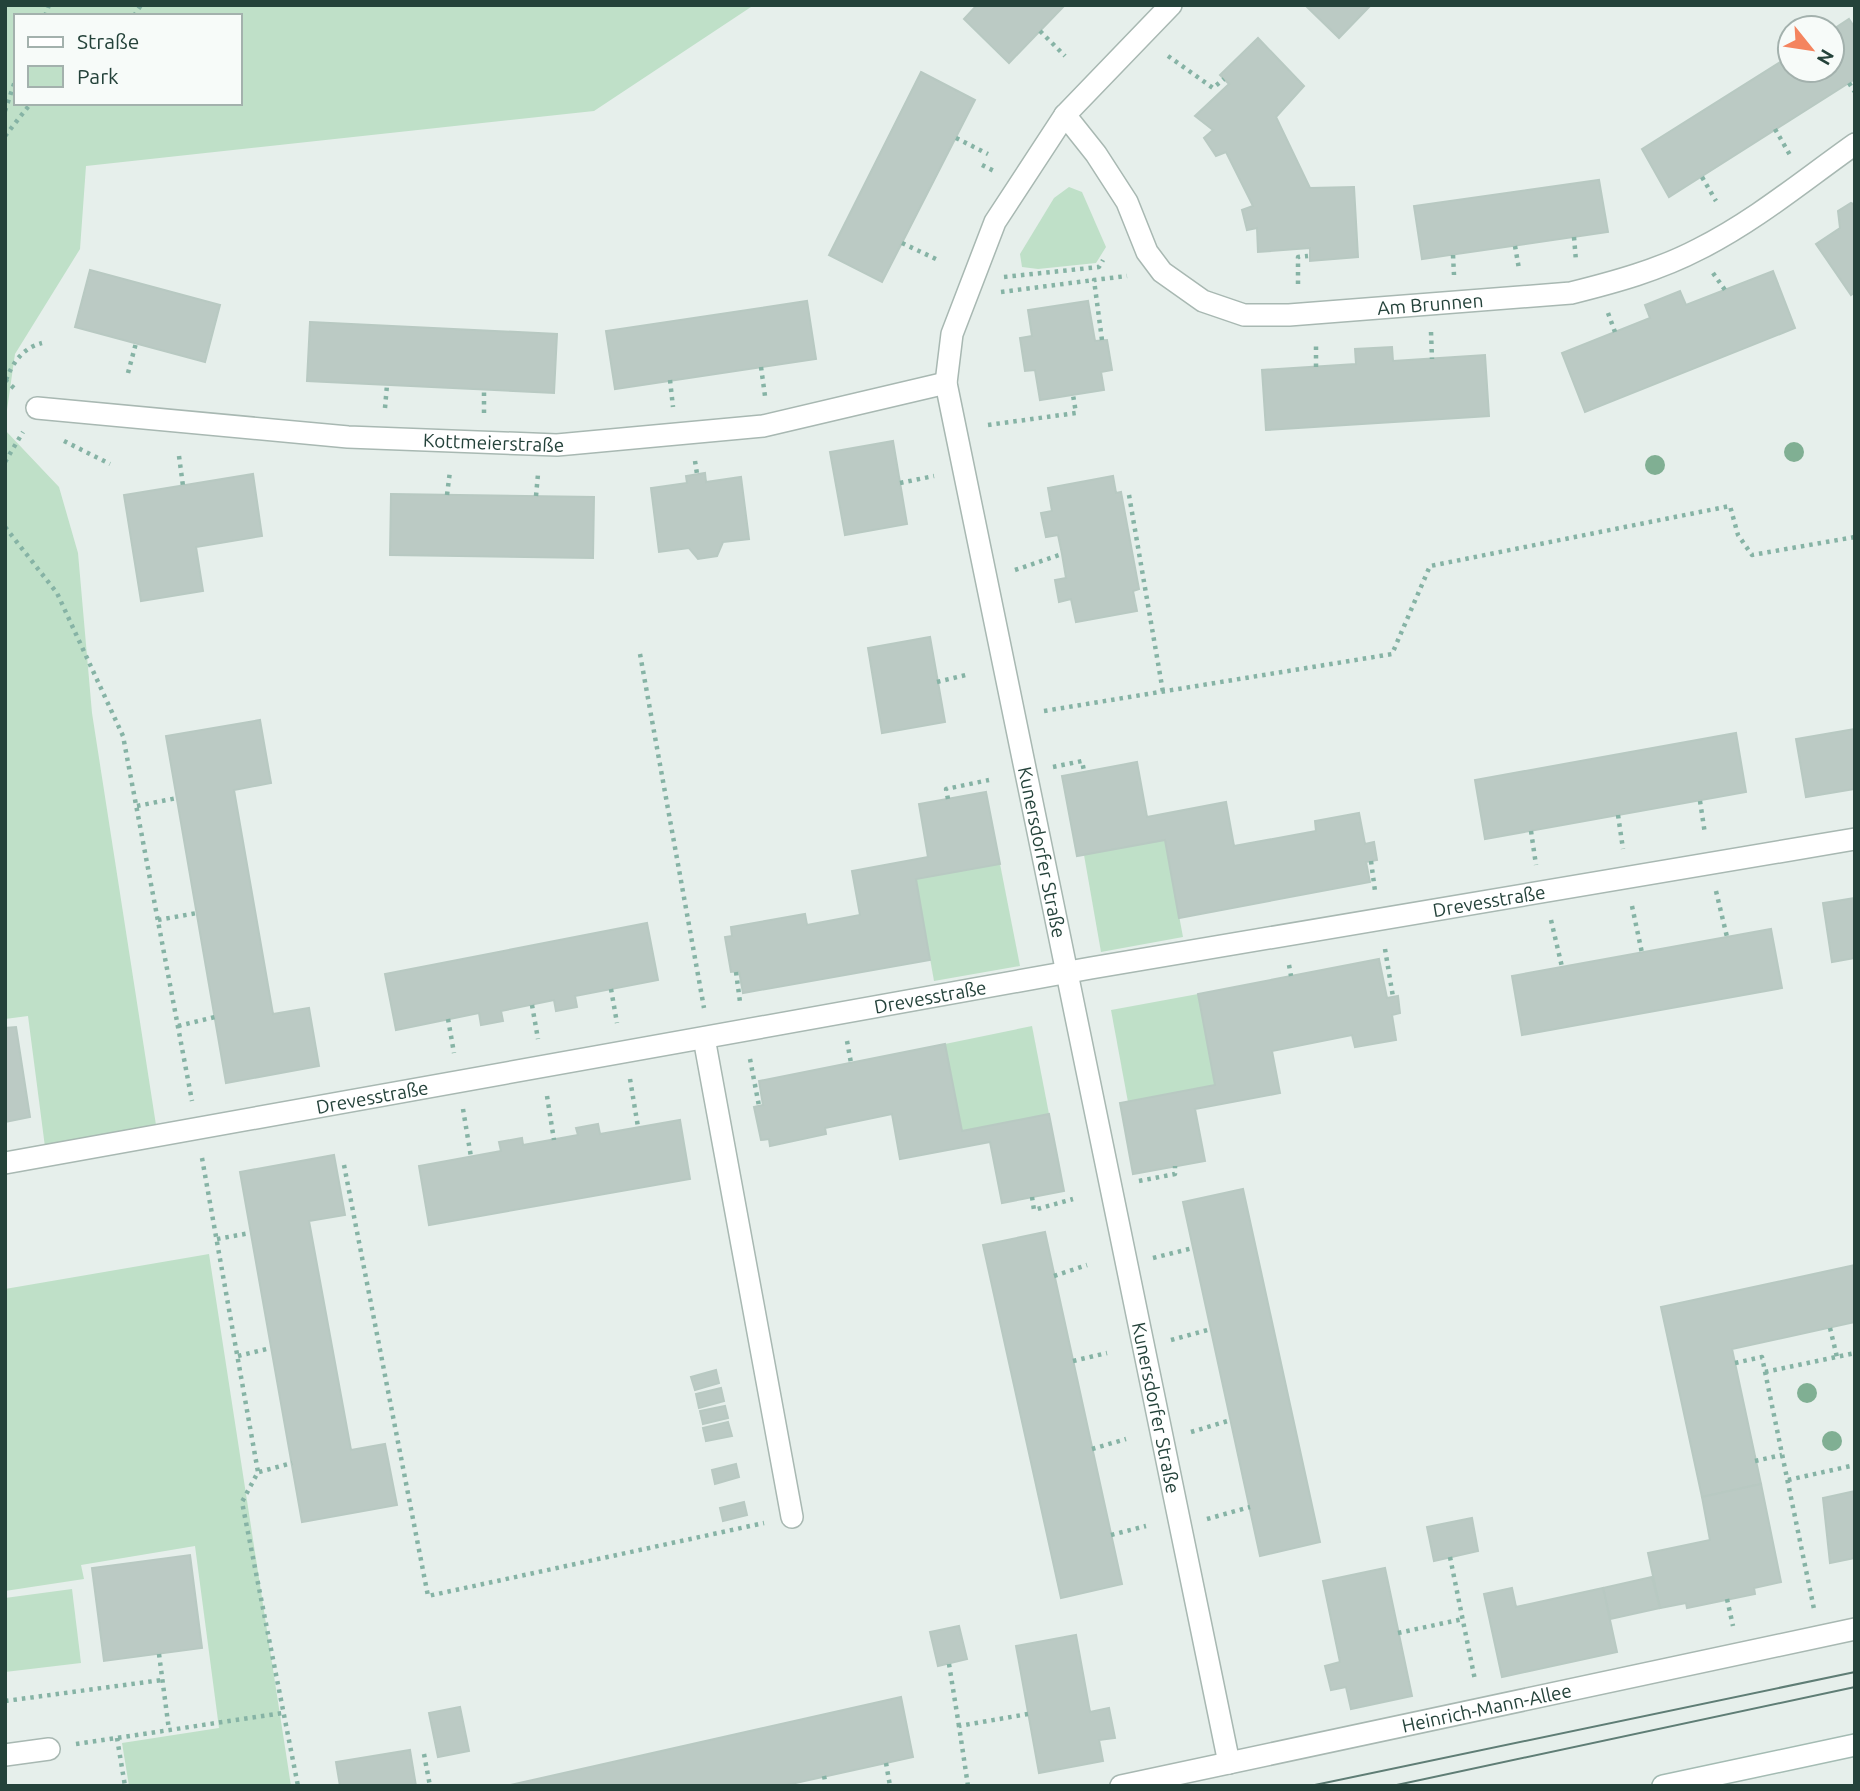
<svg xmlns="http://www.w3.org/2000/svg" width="1860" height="1791" font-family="Ubuntu,sans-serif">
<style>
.green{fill:#bfe0c8;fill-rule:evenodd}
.building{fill:#bbcac4;stroke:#b8c9c2;stroke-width:2}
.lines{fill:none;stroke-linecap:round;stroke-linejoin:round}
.lane-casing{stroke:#a8b8b2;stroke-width:24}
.street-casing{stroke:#a8b8b2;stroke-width:24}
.secondary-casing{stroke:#a4bbb3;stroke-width:24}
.path{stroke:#86b3a5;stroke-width:4.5;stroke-dasharray:3.5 5;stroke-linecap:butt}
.lane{stroke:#fff;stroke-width:21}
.street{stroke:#fff;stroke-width:21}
.secondary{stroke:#fff;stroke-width:21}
.tram{stroke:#5f7d75;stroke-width:2}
.tree{fill:#80af93}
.labels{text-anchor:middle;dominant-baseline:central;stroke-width:6;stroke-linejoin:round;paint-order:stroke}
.street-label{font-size:19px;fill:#24423a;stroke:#f7fbf9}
</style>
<rect width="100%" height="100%" fill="#e6efeb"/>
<!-- green -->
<g class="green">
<path d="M 5,5 L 754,5 L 594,111 L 86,166 L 80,249 L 15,354 L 5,424 ZM 16,16 L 240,16 L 240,103 L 16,103 Z"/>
<polygon points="1069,187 1082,192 1106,247 1096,263 1038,269 1022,267 1020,254 1054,198"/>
<polygon points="5,430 59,487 78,553 92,713 156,1125 45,1147 28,1016 5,1019"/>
<polygon points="1165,840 1183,937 1101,952 1084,855"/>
<polygon points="1000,864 1020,966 934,981 916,879"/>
<polygon points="1198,994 1215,1085 1128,1102 1111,1010"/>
<polygon points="1032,1026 1049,1114 962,1131 945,1044"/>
<polygon points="209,1254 291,1786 129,1786 122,1743 219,1728 195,1546 81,1565 84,1579 5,1591 5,1289"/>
<polygon points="72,1589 81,1663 5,1672 5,1598"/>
</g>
<!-- building -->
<g class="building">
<polygon points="977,5 1065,5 1009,63 964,19"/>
<polygon points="1305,5 1371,5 1339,38"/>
<polygon points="1849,19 1855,28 1855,79 1669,197 1642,149 1790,56 1790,70 1832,70 1832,30"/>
<polygon points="1258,38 1304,86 1276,117 1310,188 1354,187 1358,257 1310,261 1310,248 1258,252 1257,228 1247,230 1242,210 1253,206 1226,152 1216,156 1204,138 1213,130 1195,116 1229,84 1220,75"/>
<polygon points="921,72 975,100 882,282 829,255"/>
<polygon points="1599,180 1608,232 1422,259 1414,206"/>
<polygon points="1851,203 1855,205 1855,292 1851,295 1816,244 1840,228 1838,211"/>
<polygon points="90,270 220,305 205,362 75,327"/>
<polygon points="1773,271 1795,328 1585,412 1562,353 1650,318 1645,305 1680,291 1686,305"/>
<polygon points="807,301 816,359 615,389 606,331"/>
<polygon points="1088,301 1095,341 1107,340 1112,370 1101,372 1104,390 1040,400 1035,370 1025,371 1020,338 1032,336 1028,310"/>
<polygon points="310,322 557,334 554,393 307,381"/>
<polygon points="1392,347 1393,361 1485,355 1489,416 1266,430 1262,370 1356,364 1355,349"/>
<polygon points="893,441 907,524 845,535 830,452"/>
<polygon points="705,473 706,482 741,477 749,539 723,542 717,556 698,559 689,548 659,552 651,488 687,483 686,476"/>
<polygon points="253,474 262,536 196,547 203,591 141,601 124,495"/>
<polygon points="1113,476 1116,493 1121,492 1139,589 1133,591 1137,611 1076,622 1071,599 1059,602 1055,580 1066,578 1062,554 1058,535 1046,537 1041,513 1052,511 1048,488"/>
<polygon points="391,494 594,497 593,558 390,555"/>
<polygon points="930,637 945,722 882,733 868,648"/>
<polygon points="260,720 271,783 234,790 273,1014 309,1008 319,1066 226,1083 166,736"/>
<polygon points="1855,729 1855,789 1806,797 1796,739"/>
<polygon points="1736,733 1746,792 1485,839 1475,780"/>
<polygon points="1137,762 1147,817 1226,802 1234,846 1316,831 1315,821 1359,813 1365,844 1374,842 1377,860 1366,862 1370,882 1179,918 1165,840 1077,856 1062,776"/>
<polygon points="986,792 1000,864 916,879 930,960 743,993 739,971 731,972 725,937 732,936 731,927 805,914 807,925 860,915 852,871 928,857 919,804"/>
<polygon points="1855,898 1855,958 1832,962 1823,903"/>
<polygon points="647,923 658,980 575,996 577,1007 556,1011 554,1000 501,1011 503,1021 481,1025 479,1013 396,1030 385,974"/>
<polygon points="1771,929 1782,988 1522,1035 1512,976"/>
<polygon points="1379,959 1387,998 1398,996 1400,1013 1392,1015 1396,1040 1355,1047 1352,1035 1272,1051 1280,1093 1195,1109 1205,1161 1133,1174 1120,1103 1215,1085 1198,994"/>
<polygon points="16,1027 30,1117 5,1122 5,1028"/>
<polygon points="945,1044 962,1131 1049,1114 1064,1191 1002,1203 990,1142 900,1159 892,1114 825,1128 826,1134 770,1146 769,1139 761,1140 754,1107 763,1105 759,1081"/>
<polygon points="680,1120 690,1179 429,1225 419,1166 501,1151 499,1142 522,1138 523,1145 578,1135 576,1128 598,1124 600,1134"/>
<polygon points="334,1155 345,1215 309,1221 351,1450 385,1444 397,1505 302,1522 240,1172"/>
<polygon points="1243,1189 1320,1542 1260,1556 1183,1202"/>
<polygon points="1045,1232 1122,1584 1061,1598 983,1245"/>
<polygon points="1855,1265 1855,1322 1732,1349 1761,1484 1702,1497 1661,1307"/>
<polygon points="716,1370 719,1383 695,1390 691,1377"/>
<polygon points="721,1388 724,1401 699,1408 696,1394"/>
<polygon points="725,1406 728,1418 703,1424 700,1411"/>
<polygon points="728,1422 732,1436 706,1441 703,1428"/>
<polygon points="736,1464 739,1477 715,1484 712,1470"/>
<polygon points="1761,1484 1781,1582 1754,1588 1755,1594 1687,1608 1686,1603 1660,1608 1648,1553 1710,1540 1702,1497"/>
<polygon points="1855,1491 1855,1558 1830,1563 1823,1498"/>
<polygon points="744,1502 747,1515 723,1521 720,1508"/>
<polygon points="1472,1518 1478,1551 1434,1561 1427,1527"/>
<polygon points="190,1555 202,1648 104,1661 92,1568"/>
<polygon points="1385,1568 1412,1696 1351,1709 1346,1687 1331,1690 1325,1666 1340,1662 1323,1581"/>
<polygon points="1652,1577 1660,1608 1610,1619 1603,1588"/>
<polygon points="1512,1588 1516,1607 1603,1588 1617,1652 1502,1677 1484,1594"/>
<polygon points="959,1626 967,1659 938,1666 930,1632"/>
<polygon points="1076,1635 1090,1712 1109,1708 1115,1738 1099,1740 1103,1761 1039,1773 1016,1646"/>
<polygon points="901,1697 913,1757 886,1763 782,1786 506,1786"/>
<polygon points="460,1707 469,1751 438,1757 429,1713"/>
<polygon points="410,1750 416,1786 340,1786 336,1762"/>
</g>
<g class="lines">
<defs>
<g id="lane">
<polyline points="704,1038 792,1517"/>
<polyline points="5,1755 49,1749"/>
</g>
<g id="street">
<path id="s1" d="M 1171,5 L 1065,115 L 995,222 L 952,334 L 946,383 L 1229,1763"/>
<path id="s2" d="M 1065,115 L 1096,154 L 1127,202 L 1147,252 L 1162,272 L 1203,301 L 1244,315 L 1289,315 L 1571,293 C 1615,282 1659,270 1699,249 C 1755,221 1804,180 1855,144"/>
<path id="s3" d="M 37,408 L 348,437 L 557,445 L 763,426 L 946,383"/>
<path id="s4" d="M 5,1163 L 1091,968 L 1855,839"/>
<path id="s5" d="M 1121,1786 L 1855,1629"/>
</g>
<polyline id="secondary" points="1663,1786 1855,1745"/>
</defs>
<!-- lane casing -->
<use href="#lane" class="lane-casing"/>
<!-- street casing -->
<use href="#street" class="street-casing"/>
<!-- secondary casing -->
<use href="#secondary" class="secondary-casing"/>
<!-- path -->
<g class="path">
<polyline points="45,16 49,5"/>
<polyline points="134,16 141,5"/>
<polyline points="1040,31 1065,56"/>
<polyline points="1168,56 1213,88 1224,79"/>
<polyline points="1849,83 1855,92"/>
<polyline points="5,111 16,78"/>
<polyline points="1775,129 1790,155"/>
<polyline points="5,136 31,103"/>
<polyline points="956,138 988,154"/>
<polyline points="982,165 994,171"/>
<polyline points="1702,177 1716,201"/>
<polyline points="1574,237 1576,261"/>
<polyline points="902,243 938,260"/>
<polyline points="1515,246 1519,269"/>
<polyline points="1453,255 1454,275"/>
<polyline points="1713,273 1725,290"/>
<polyline points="1004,277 1099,267 1103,260"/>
<polyline points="1298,284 1298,257 1308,256"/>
<polyline points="1001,292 1094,280"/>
<polyline points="1608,313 1615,332"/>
<polyline points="1431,332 1432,359"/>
<polyline points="1102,340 1094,280 1127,276"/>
<polyline points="761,367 765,396"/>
<polyline points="1316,367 1316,343"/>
<polyline points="128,373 136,343"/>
<polyline points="5,380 15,389"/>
<path d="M 6,380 C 13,362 23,348 42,343"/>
<polyline points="670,380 673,407"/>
<polyline points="385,408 387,385"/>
<polyline points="484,413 484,390"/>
<polyline points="988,425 1076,413 1073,395"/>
<polyline points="64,441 110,464"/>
<polyline points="179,456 183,486"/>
<polyline points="695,461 697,474"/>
<polyline points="5,462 23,432"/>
<polyline points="900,483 934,476"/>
<polyline points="447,495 450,471"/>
<polyline points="1129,495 1163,692"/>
<polyline points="536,496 538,474"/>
<polyline points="5,527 57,593 123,736 192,1101"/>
<polyline points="1015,570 1062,554"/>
<polyline points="640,654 704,1008"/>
<polyline points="937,682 970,674"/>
<polyline points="1044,711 1392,654 1430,566 1730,506 1738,535 1752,555 1855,537"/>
<polyline points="1053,767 1082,761 1084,771"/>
<polyline points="948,799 946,789 989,780"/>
<polyline points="1700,801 1705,834"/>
<polyline points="137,806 177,798"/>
<polyline points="1618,815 1623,849"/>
<polyline points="1531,831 1536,865"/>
<polyline points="1371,861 1375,891"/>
<polyline points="1716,891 1727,937"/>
<polyline points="1632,906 1642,953"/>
<polyline points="158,920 197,913"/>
<polyline points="1551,920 1562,967"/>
<polyline points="1385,949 1393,997"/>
<polyline points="1289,965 1291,976"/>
<polyline points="736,972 740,1002"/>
<polyline points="611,989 617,1023"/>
<polyline points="532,1005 538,1039"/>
<polyline points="448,1019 454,1053"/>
<polyline points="178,1026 215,1017"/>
<polyline points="847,1041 851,1063"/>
<polyline points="750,1059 759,1106"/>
<polyline points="630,1079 638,1127"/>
<polyline points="547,1096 554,1140"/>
<polyline points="463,1109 471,1157"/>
<polyline points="202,1158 258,1472 242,1502 298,1786"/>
<polyline points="344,1165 428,1596 764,1523"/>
<polyline points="1139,1181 1175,1174 1175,1166"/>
<polyline points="1032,1197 1034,1210 1073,1199"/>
<polyline points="217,1239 250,1233"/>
<polyline points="1153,1258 1193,1248"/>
<polyline points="1054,1276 1087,1265"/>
<polyline points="1830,1328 1837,1357"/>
<polyline points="1171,1340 1211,1329"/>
<polyline points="238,1356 271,1348"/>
<polyline points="1073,1361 1107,1353"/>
<polyline points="1735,1363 1762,1357 1814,1609"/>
<polyline points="1765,1372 1855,1353"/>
<polyline points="1191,1432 1231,1420"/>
<polyline points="1092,1449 1126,1439"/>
<polyline points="1755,1461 1782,1455"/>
<polyline points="259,1472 292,1463"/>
<polyline points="1788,1480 1855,1465"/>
<polyline points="1207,1519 1250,1507"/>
<polyline points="1111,1535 1146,1526"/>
<polyline points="1450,1557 1475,1680"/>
<polyline points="1727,1599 1733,1626"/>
<polyline points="1398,1633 1463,1619"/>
<polyline points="159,1654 169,1730"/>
<polyline points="949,1664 959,1726"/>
<polyline points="5,1701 162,1680"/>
<polyline points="117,1738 125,1786"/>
<polyline points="76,1744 283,1713"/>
<polyline points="424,1754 430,1786"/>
<polyline points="886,1763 890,1786"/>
<polyline points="824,1776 826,1786"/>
<polyline points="968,1786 959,1726 1028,1714"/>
</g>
<!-- lane -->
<use href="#lane" class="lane"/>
<!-- street -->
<use href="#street" class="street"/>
<!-- secondary -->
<use href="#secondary" class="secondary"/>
<!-- tram -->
<g class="tram">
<polyline points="1310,1786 1855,1672"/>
<polyline points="1392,1786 1855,1687"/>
</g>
</g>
<!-- trees -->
<g class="tree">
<circle cx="1794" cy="452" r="10"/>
<circle cx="1655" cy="465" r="10"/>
<circle cx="1807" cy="1393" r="10"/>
<circle cx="1832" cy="1441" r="10"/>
</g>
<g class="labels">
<!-- street labels -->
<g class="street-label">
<text stroke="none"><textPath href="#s2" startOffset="466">Am Brunnen</textPath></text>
<text stroke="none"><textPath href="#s3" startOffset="458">Kottmeierstraße</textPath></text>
<text stroke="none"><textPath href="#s1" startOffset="929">Kunersdorfer Straße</textPath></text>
<text stroke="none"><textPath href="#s4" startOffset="1507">Drevesstraße</textPath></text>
<text stroke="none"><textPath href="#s4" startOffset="940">Drevesstraße</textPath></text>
<text stroke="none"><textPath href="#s4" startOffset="373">Drevesstraße</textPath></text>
<text stroke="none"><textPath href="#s1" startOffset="1496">Kunersdorfer Straße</textPath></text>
<text stroke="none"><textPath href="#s5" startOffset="374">Heinrich-Mann-Allee</textPath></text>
</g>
</g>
<!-- border -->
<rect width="1860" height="1791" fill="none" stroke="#24423a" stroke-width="14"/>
<!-- legend -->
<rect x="14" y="14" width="228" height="91" fill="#f7fbf9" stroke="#a3b1ad" stroke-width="2"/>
<rect x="28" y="37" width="35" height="10" fill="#ffffff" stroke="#a3b1ad" stroke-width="2"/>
<text x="77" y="49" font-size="21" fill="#24423a">Straße</text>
<rect x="28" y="66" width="35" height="21" fill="#bfe0c8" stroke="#a3b1ad" stroke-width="2"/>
<text x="77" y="84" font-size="21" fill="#24423a">Park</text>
<!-- north arrow -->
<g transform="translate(1811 49) rotate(120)"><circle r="33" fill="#f7fbf9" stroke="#a3b1ad" stroke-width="2"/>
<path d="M0-5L12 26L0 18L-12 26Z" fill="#f4845f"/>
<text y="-10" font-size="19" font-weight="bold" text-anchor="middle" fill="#24423a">N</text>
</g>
</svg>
